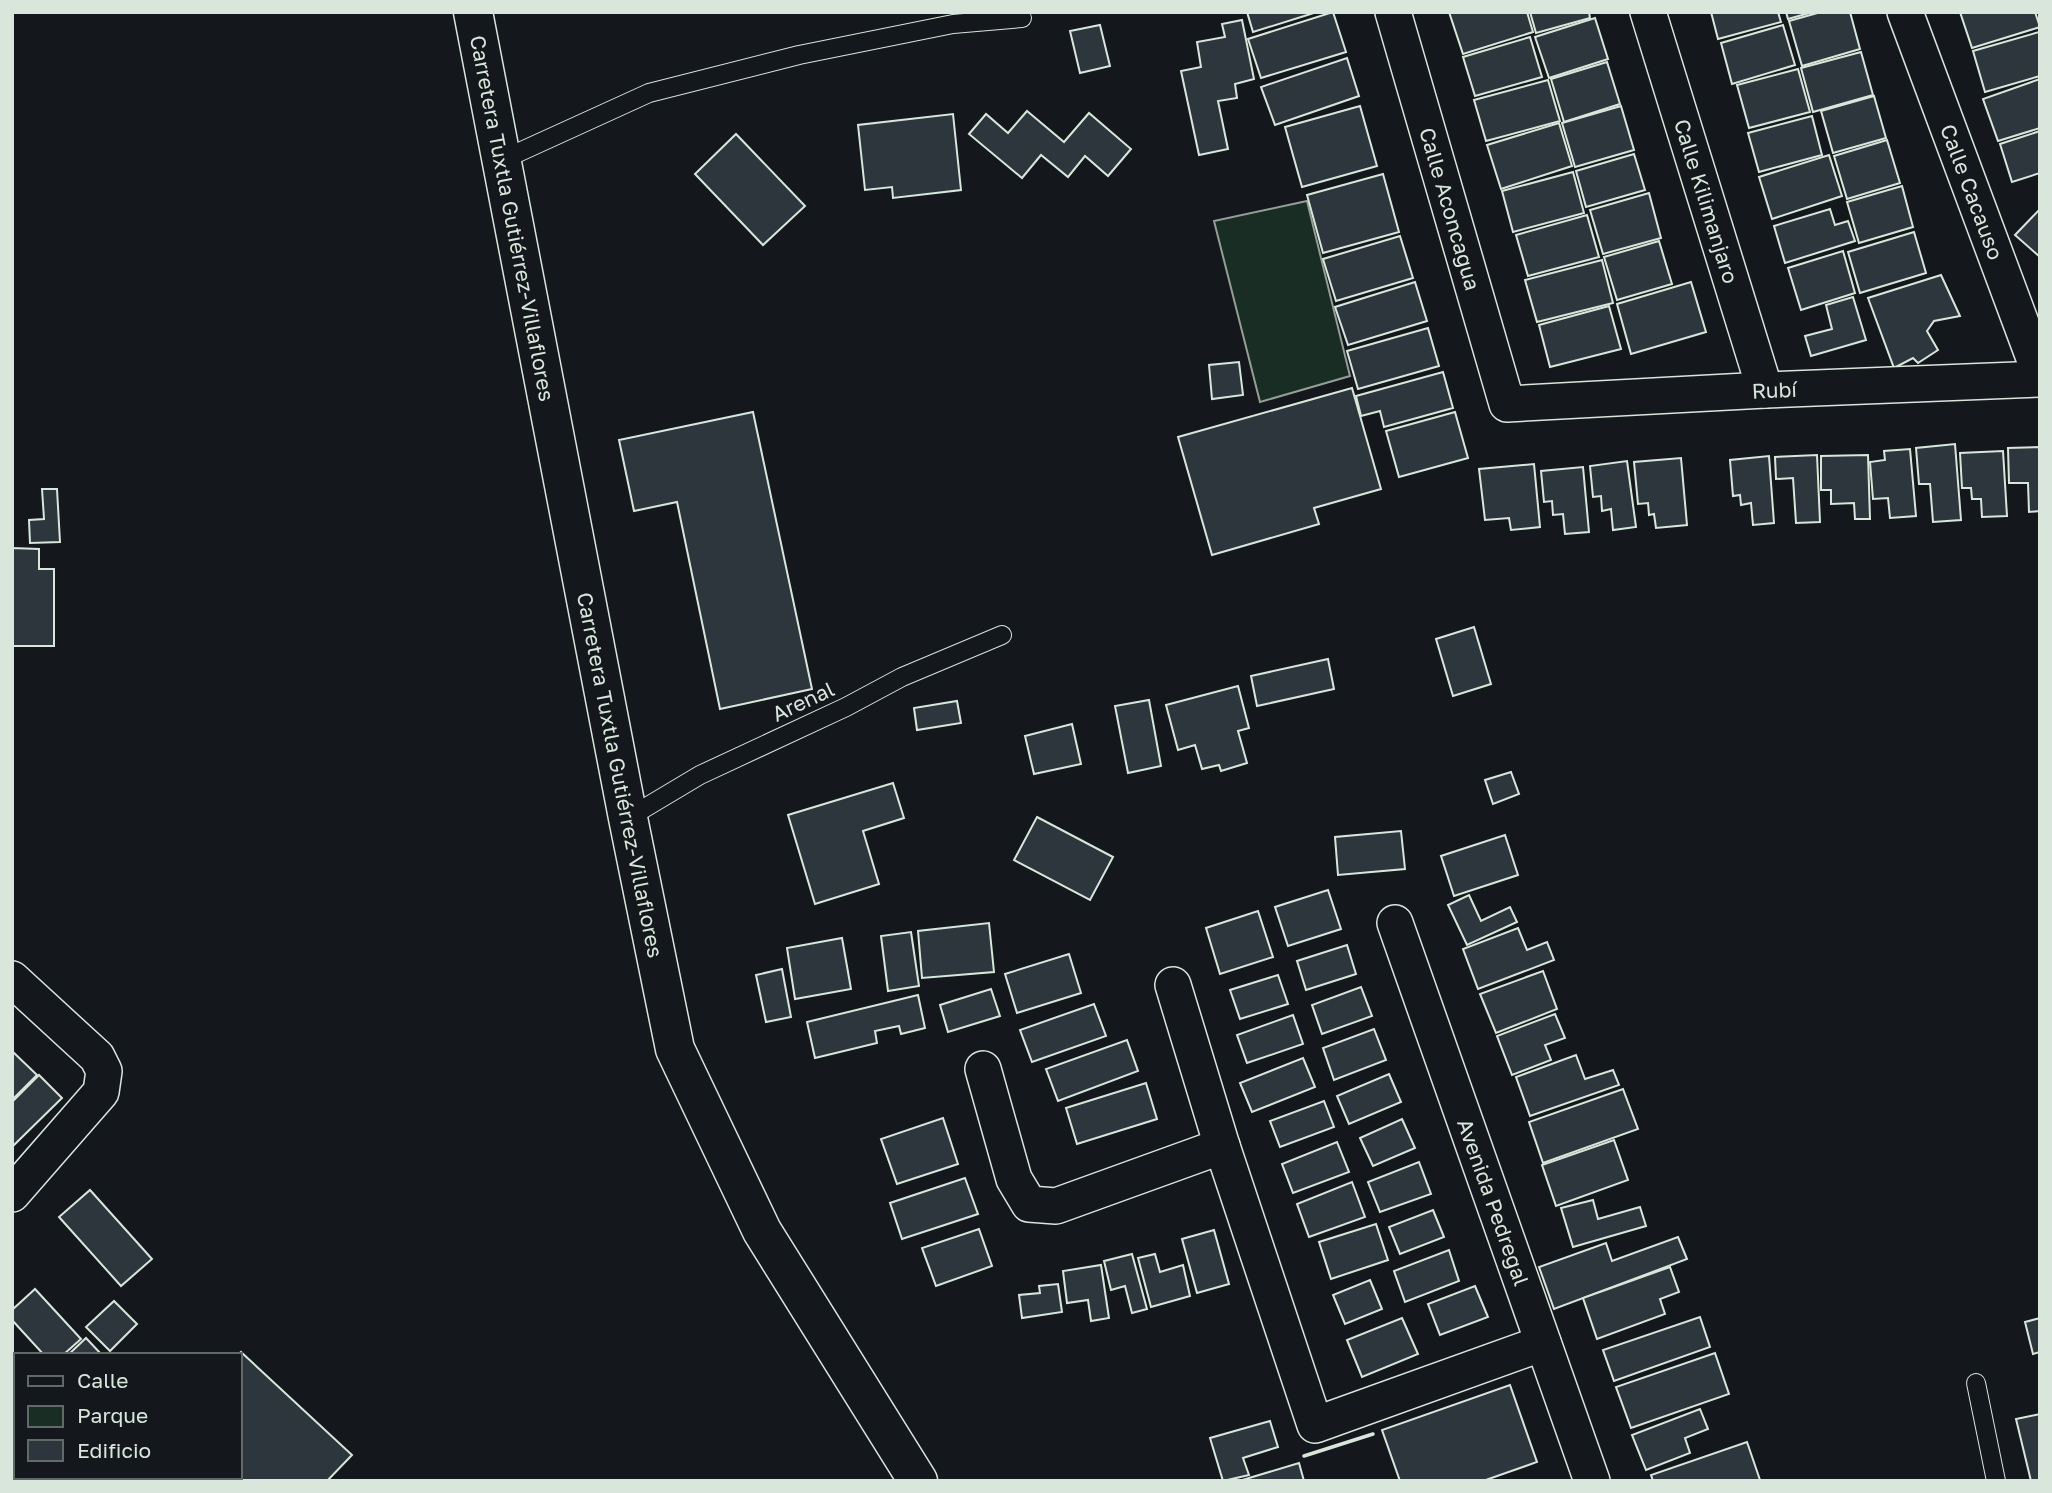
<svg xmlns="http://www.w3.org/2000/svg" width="2052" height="1493" font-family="'Golos Text',sans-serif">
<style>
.green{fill:#1a2d24;stroke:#939e99;stroke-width:2}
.building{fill:#2c363c;stroke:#d8e6dc;stroke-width:2}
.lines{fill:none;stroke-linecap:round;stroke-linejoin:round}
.lane-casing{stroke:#d8e6dc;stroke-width:20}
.street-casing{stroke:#d8e6dc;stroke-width:38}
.primary-casing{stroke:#d8e6dc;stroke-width:41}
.lane{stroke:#14181c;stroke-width:18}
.street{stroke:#14181c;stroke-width:35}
.primary{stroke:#14181c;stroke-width:38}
.wall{stroke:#d8e6dc;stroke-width:3.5}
.labels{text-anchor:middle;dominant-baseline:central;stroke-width:5;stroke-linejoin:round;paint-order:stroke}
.street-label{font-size:21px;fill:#d8e6dc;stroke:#14181c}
</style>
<rect width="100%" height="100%" fill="#14181c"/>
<!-- green -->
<polygon class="green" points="1307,201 1350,376 1260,402 1214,221"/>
<!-- building -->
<g class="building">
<polygon points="1247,12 1317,12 1253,32"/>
<polygon points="1333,12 1346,52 1261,78 1248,39"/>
<polygon points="1449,12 1527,12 1533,32 1463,54"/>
<polygon points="1530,12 1589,12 1590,18 1536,33"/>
<polygon points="1711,12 1778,12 1781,22 1718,39"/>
<polygon points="1786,12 1813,12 1788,19"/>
<polygon points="1821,12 1850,12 1860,49 1802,66 1789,21"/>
<polygon points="1960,12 2035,12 2040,27 1972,48"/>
<polygon points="1595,18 1608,59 1549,78 1535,37"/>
<polygon points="1242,20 1254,79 1235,84 1237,98 1218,101 1228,149 1199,155 1181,71 1201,67 1197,42 1225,37 1222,24"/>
<polygon points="1100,25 1110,66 1080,73 1070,31"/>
<polygon points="1783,25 1795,65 1732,84 1721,43"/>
<polygon points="2039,32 2040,76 1985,92 1973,51"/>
<polygon points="1530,37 1542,77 1475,96 1463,57"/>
<polygon points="1861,52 1873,95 1813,112 1801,68"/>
<polygon points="1347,58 1359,96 1275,125 1261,87"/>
<polygon points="1607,62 1620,104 1564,122 1551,79"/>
<polygon points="1798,69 1810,112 1749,128 1737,85"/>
<polygon points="2040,79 2040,128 1998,141 1983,99"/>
<polygon points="1548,80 1560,121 1486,141 1474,100"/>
<polygon points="1874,96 1886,138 1833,153 1821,111"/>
<polygon points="1360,106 1377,166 1302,187 1285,127"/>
<polygon points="1621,106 1634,150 1575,167 1562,123"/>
<polygon points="1027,111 1064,142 1089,113 1131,149 1108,176 1085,156 1068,177 1041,155 1022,178 969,134 986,114 1008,133"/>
<polygon points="953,114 961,190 893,198 892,187 865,190 858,125"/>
<polygon points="1812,116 1822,155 1759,172 1748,133"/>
<polygon points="1559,123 1572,166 1501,189 1487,145"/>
<polygon points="2040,131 2040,173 2012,182 2000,144"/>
<polygon points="736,134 805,206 763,245 695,174"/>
<polygon points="1887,140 1900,183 1847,199 1834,156"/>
<polygon points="1634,154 1645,190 1586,207 1576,171"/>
<polygon points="1829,155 1842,196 1772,219 1759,177"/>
<polygon points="1573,172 1584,213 1513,232 1502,191"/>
<polygon points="1383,174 1399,232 1323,253 1307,195"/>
<polygon points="1902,186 1913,227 1859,243 1847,202"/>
<polygon points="1649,193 1661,238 1603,254 1590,210"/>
<polygon points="1830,209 1835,225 1848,221 1855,241 1785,263 1774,226"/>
<polygon points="2040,209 2040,257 2015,235"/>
<polygon points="1587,215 1599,257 1528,276 1516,235"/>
<polygon points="1914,232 1926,273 1860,293 1848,252"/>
<polygon points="1400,236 1413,278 1336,301 1323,259"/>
<polygon points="1659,241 1672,284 1617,300 1604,257"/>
<polygon points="1843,251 1855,293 1801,310 1788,268"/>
<polygon points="1602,260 1613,303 1537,322 1525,280"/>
<polygon points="1941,275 1960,316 1934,321 1927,331 1938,350 1918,363 1913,358 1894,368 1868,298"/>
<polygon points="1415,282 1427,321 1348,345 1335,307"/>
<polygon points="1691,282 1706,332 1631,354 1617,304"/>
<polygon points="1853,297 1866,340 1811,356 1805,336 1832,329 1826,305"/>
<polygon points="1609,306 1621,349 1550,367 1539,325"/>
<polygon points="1428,328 1439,366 1358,389 1347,351"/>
<polygon points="1239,362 1243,395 1212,399 1209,365"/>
<polygon points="1443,372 1453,408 1384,427 1380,411 1361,416 1356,396"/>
<polygon points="1352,388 1381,489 1314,508 1319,524 1212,555 1178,437"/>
<polygon points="753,412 812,689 720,709 677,502 634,511 619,440"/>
<polygon points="1455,412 1468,458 1399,477 1386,431"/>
<polygon points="1955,444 1961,520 1933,522 1930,484 1919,484 1916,448"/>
<polygon points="2040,447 2040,511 2029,512 2028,483 2009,483 2008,448"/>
<polygon points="1910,449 1916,516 1890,518 1888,498 1873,499 1870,462 1885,460 1884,451"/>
<polygon points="2003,451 2007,516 1982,517 1981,499 1972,499 1971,488 1962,488 1960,453"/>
<polygon points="1817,455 1820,522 1796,523 1793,478 1776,479 1775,457"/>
<polygon points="1868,455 1870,519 1855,519 1854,503 1831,504 1831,490 1821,490 1821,456"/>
<polygon points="1769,456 1774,523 1753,525 1751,503 1741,505 1740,495 1733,496 1730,460"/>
<polygon points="1681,458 1687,525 1656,528 1654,514 1649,515 1648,503 1638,504 1634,462"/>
<polygon points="1627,461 1636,527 1613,530 1611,509 1602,511 1601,496 1593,497 1590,466"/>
<polygon points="1534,464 1540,527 1511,530 1509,518 1485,520 1479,469"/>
<polygon points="1583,467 1589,532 1565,534 1563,514 1553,515 1552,501 1544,502 1541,471"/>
<polygon points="42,489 57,489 60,542 30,543 29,520 44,519"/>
<polygon points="12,548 39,549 39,569 54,569 54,646 12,646"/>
<polygon points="1474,627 1491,684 1453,696 1436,639"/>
<polygon points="1328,659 1334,689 1257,706 1251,676"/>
<polygon points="1238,686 1249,728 1238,731 1247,763 1221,771 1219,765 1202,769 1195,745 1178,750 1166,705"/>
<polygon points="1149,700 1161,766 1128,773 1115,706"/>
<polygon points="957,701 961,723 917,730 914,708"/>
<polygon points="1072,724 1081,764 1034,774 1025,736"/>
<polygon points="1511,772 1519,794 1493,804 1485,780"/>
<polygon points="893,783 904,818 863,831 879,884 815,904 788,815"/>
<polygon points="1037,817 1113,857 1090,900 1014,860"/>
<polygon points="1401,831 1405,869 1338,875 1335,837"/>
<polygon points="1505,835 1518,875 1454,896 1441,856"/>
<polygon points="1328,890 1341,929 1288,946 1275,907"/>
<polygon points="1469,895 1481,921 1510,907 1517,922 1467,945 1448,905"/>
<polygon points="1258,911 1273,957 1220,974 1206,928"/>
<polygon points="989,923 994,972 922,978 918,931"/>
<polygon points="1518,928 1527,950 1547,942 1554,960 1478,989 1463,949"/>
<polygon points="911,932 919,986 888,991 881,936"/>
<polygon points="842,938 851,989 795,999 787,948"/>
<polygon points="1347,945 1356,974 1306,990 1297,961"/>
<polygon points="1069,954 1081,993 1017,1013 1005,974"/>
<polygon points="782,969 791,1017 766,1022 756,975"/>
<polygon points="1543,971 1557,1009 1496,1033 1480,994"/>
<polygon points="1278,975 1288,1004 1240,1019 1230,990"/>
<polygon points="1361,987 1372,1016 1322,1034 1312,1005"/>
<polygon points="991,989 1000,1016 948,1032 940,1005"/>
<polygon points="918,995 925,1028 901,1034 899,1026 875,1031 877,1043 815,1058 807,1022"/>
<polygon points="1094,1004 1106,1036 1032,1062 1020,1030"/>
<polygon points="1555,1014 1565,1038 1545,1045 1551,1060 1512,1075 1497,1036"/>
<polygon points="1293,1015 1303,1044 1247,1063 1237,1035"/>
<polygon points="1374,1029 1386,1060 1334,1080 1323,1048"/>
<polygon points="1127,1040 1138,1071 1058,1101 1046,1069"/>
<polygon points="12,1051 37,1075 12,1100"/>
<polygon points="1576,1055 1585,1079 1613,1070 1619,1085 1530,1116 1516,1077"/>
<polygon points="1303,1058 1315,1087 1252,1112 1240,1083"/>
<polygon points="1389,1074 1401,1102 1349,1124 1337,1096"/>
<polygon points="39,1075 62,1098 14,1145 12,1143 12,1102"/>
<polygon points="1146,1083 1157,1119 1077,1144 1066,1108"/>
<polygon points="1623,1089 1638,1129 1543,1163 1529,1122"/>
<polygon points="1324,1101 1334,1127 1280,1147 1270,1121"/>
<polygon points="943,1118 958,1164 897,1184 881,1139"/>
<polygon points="1402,1119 1415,1148 1373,1166 1360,1138"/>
<polygon points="1614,1140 1628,1180 1556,1206 1542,1165"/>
<polygon points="1337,1142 1349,1172 1293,1193 1282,1164"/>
<polygon points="1419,1162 1431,1194 1380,1212 1368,1182"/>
<polygon points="965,1178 978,1214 902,1239 890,1203"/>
<polygon points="1352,1182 1365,1217 1309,1237 1297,1204"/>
<polygon points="90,1190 152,1259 121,1286 59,1217"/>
<polygon points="1593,1200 1598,1219 1640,1207 1646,1226 1573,1247 1561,1208"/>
<polygon points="1433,1210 1444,1237 1400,1254 1389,1227"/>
<polygon points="1376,1224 1388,1260 1331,1279 1319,1242"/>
<polygon points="979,1229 992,1266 936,1286 922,1248"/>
<polygon points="1214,1230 1229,1284 1197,1293 1182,1239"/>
<polygon points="1678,1237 1687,1259 1554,1309 1539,1267 1606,1243 1612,1261"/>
<polygon points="1449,1250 1459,1281 1405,1302 1394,1271"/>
<polygon points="1132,1254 1147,1309 1132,1313 1125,1286 1111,1290 1104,1261"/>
<polygon points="1155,1254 1160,1272 1183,1265 1190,1296 1151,1307 1138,1258"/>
<polygon points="1101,1265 1109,1318 1091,1321 1088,1300 1067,1303 1063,1271"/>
<polygon points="1670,1267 1679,1292 1660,1299 1665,1314 1597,1339 1583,1298"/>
<polygon points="1370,1280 1382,1309 1345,1324 1333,1295"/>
<polygon points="1058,1284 1062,1312 1022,1318 1019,1295 1040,1293 1039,1286"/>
<polygon points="1475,1286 1488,1317 1440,1335 1428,1304"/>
<polygon points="35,1289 81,1339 63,1355 44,1355 12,1320 12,1310"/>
<polygon points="114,1301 137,1324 110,1351 86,1327"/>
<polygon points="1700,1317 1710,1347 1614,1381 1603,1350"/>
<polygon points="1402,1318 1418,1354 1362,1377 1347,1340"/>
<polygon points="2040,1318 2040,1352 2033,1354 2025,1322"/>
<polygon points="86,1338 102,1355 68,1355"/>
<polygon points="241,1352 352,1455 327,1481 192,1481 189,1477 240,1477 238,1355"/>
<polygon points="1715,1353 1729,1394 1631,1428 1616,1387"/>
<polygon points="1510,1385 1537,1462 1483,1481 1400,1481 1382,1430"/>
<polygon points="1700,1409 1708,1429 1685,1438 1690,1453 1646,1470 1632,1435"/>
<polygon points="2040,1414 2040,1481 2031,1481 2016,1419"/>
<polygon points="1270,1421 1278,1447 1243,1458 1249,1475 1223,1481 1210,1438"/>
<polygon points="1747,1442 1760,1480 1653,1481 1651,1475"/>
<polygon points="1299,1463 1304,1481 1239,1481"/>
</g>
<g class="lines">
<defs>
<g id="lane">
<polyline points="502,160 649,93 799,55 953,24 1022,18"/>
<polyline points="628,818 700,775 846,707 902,677 1002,635"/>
<polyline points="1976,1383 1996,1481"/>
</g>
<g id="street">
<path id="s1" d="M 1393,12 L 1507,404 L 1765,390 L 2040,379"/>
<path id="s2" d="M 1648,12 L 1765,390"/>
<path id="s3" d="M 1905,12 L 2040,374"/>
<path id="s4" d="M 1395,923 L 1592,1481"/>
<polyline points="12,979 97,1057 104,1071 101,1092 12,1194"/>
<polyline points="1173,985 1222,1146 1315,1425 1543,1343"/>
<polyline points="983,1069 1014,1179 1029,1204 1056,1206 1222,1146"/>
</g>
<g id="primary">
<path id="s5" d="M 473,12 L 628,818 L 675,1049 L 762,1231 L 918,1481"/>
</g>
</defs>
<!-- lane casing -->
<use href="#lane" class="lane-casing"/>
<!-- street casing -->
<use href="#street" class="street-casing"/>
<!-- primary casing -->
<use href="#primary" class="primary-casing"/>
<!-- lane -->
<use href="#lane" class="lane"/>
<!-- street -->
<use href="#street" class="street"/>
<!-- primary -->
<use href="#primary" class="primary"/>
<!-- wall -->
<polyline class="wall" points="1304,1456 1373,1434"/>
</g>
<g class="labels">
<!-- street labels -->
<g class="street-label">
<text stroke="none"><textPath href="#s3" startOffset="192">Calle Cacauso</textPath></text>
<text stroke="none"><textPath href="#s2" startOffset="198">Calle Kilimanjaro</textPath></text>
<text stroke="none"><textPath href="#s1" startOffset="205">Calle Aconcagua</textPath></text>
<text stroke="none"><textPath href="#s5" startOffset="210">Carretera Tuxtla Gutiérrez-Villaflores</textPath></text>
<text stroke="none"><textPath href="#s1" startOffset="676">Rubí</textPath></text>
<text transform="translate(803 701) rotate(-25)">Arenal</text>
<text stroke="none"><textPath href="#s5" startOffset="777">Carretera Tuxtla Gutiérrez-Villaflores</textPath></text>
<text stroke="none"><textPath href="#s4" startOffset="296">Avenida Pedregal</textPath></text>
</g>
</g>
<!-- border -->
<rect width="2052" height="1493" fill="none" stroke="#d8e6dc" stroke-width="28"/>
<!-- legend -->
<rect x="14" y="1353" width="228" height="126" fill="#14181c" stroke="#626a69" stroke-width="2"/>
<rect x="28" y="1376" width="35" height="10" fill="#14181c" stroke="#626a69" stroke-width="2"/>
<text x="77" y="1388" font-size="21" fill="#d8e6dc">Calle</text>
<rect x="28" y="1406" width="35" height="21" fill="#1a2d24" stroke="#626a69" stroke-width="2"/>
<text x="77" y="1423" font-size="21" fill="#d8e6dc">Parque</text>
<rect x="28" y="1440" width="35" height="21" fill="#2c363c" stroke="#626a69" stroke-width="2"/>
<text x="77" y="1458" font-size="21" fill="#d8e6dc">Edificio</text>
</svg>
